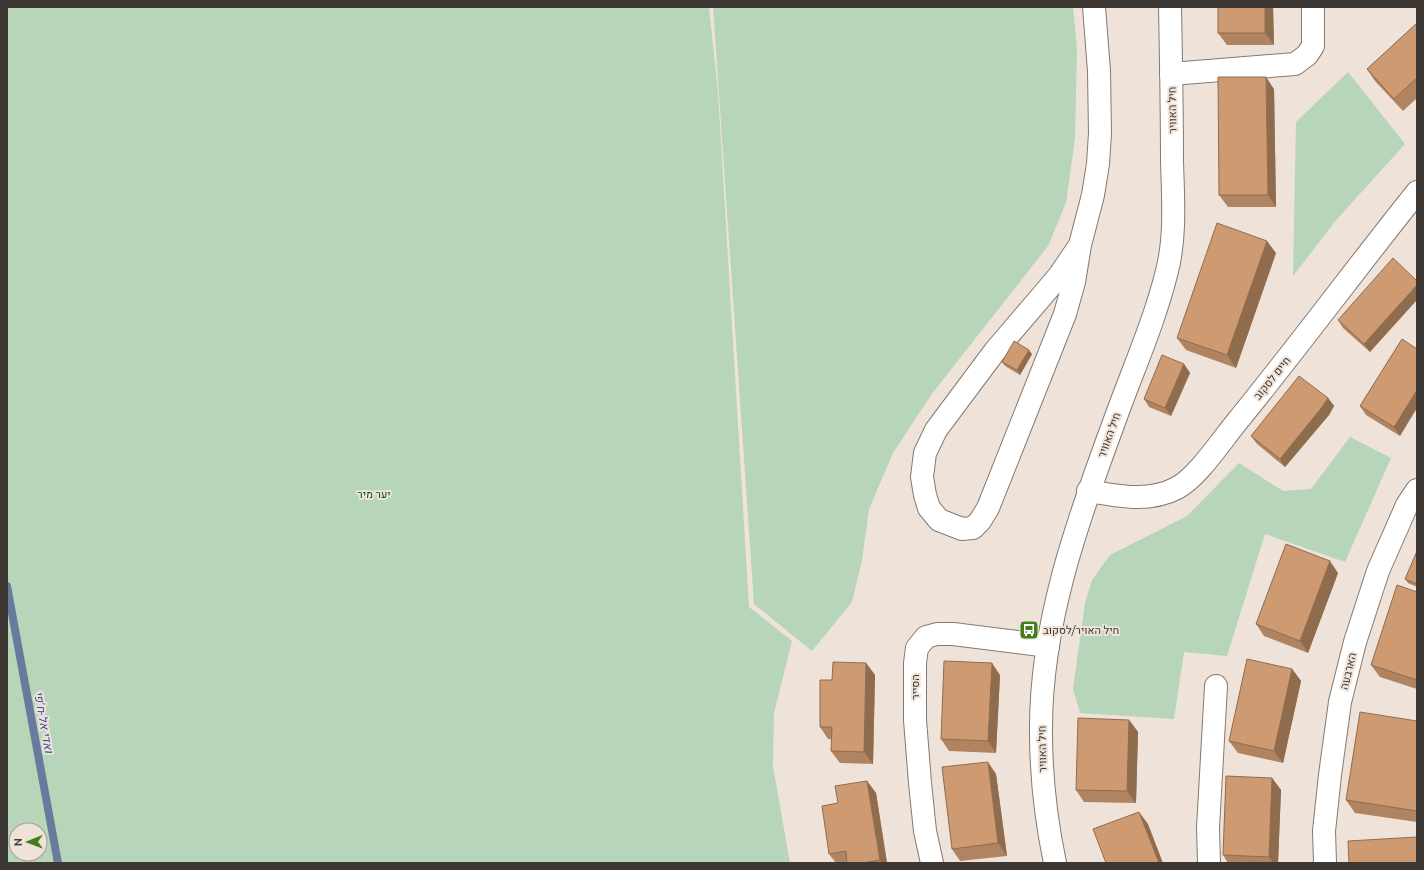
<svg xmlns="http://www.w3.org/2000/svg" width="1424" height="870" font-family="Ubuntu,Heebo,sans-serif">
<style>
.green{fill:#b6d5b9;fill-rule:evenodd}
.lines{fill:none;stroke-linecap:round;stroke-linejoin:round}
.stream{stroke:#6a7a9d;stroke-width:8}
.minor-casing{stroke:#847970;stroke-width:24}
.minor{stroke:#fff;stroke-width:22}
.wall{fill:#b08461}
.shaded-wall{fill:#906c4f}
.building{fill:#cd9a71;stroke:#906c4f}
.labels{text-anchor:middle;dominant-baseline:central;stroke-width:4;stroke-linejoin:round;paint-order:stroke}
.street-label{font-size:11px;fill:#3d3834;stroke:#efe2d9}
.park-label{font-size:11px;fill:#00541e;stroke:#efe2d9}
.poi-label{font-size:11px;fill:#3d3834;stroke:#efe2d9;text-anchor:start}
.water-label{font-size:12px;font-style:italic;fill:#355193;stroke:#efe2d9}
</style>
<rect width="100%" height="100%" fill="#efe2d9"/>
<!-- green -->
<g class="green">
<path d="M 7,7 L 709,7 L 718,92 L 749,607 L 792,641 L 774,713 L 773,766 L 790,863 L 7,863 ZM 16,830 L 40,830 L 40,854 L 16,854 Z"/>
<polygon points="713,7 1073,7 1077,50 1075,138 1066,203 1048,246 931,395 893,453 869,509 862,560 852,602 812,651 754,604"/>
<polygon points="1348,72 1405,144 1337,219 1293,276 1296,122"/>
<polygon points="1350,437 1391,458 1345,562 1265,534 1227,656 1184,652 1174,719 1080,713 1073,689 1085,603 1092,580 1110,555 1187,516 1239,463 1283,491 1311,489"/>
</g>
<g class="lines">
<!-- stream -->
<polyline class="stream" points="7,586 58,863"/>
<defs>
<g id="minor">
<polyline points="1171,74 1295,64 1307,55 1313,46 1313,7"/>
<polyline points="1080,245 1059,276 995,351 936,430 925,453 922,477 925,495 929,508 939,520 962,529 973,528 980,521 988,508 1065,314 1074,282 1080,245 1093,195 1098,164 1100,133 1099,71 1094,7"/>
<path d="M 1088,491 C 1119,496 1148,503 1177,488 C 1199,476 1223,438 1240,418 C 1300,344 1357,267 1417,192"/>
<polyline points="932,863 925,831 920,783 915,720 915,663 917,648 926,637 937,634 953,634 1048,646"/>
<path d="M 1055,863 C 1046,820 1041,776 1041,732 C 1040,626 1077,522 1113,425 C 1131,374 1154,324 1167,271 C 1176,236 1173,197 1172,161 C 1172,110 1171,58 1170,7"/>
<polyline points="1209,863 1208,828 1216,686"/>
<polyline points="1325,863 1324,831 1330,775 1340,702 1355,642 1378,571 1407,505 1417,490"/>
</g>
</defs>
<!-- minor casing -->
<use href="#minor" class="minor-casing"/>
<!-- minor -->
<use href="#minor" class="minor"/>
</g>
<!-- wall -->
<g class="wall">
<polygon points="1218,7 1273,7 1274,45 1227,45 1218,33"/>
<polygon points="1417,23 1417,98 1403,111 1375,81 1367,69"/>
<polygon points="1274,89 1276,207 1228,207 1219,195"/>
<polygon points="1276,253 1236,368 1186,350 1177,338"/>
<polygon points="1417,281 1370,352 1343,328 1338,320"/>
<polygon points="1402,339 1400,436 1366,415 1360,406"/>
<polygon points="1032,354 1020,375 1005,366 1002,362"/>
<polygon points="1184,364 1190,373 1171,416 1149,407 1144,399"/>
<polygon points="1328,398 1334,406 1329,415 1285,467 1257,444 1251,436"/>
<polygon points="1417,551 1417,587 1408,583 1405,579"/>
<polygon points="1338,573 1308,653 1264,636 1256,624"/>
<polygon points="1417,592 1417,689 1380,677 1371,665"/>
<polygon points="866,663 875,675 873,764 840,763 831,751 832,739 828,739 820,727 832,680"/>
<polygon points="1292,669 1301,681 1283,763 1238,753 1229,741"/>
<polygon points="1000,675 996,753 949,751 941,739"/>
<polygon points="1129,720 1138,732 1136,803 1084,802 1076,790"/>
<polygon points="1417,721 1417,822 1355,813 1346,800"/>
<polygon points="996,774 1007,856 960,861 952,849"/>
<polygon points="1272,778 1281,790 1278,863 1228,863 1223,855"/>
<polygon points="867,781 876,793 887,863 836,863 829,854 838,803"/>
</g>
<!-- shaded-wall -->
<g class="shaded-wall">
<polygon points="1265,7 1273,7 1274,45 1265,33"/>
<polygon points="1266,77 1274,89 1276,207 1268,195"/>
<polygon points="1267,241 1276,253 1236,368 1227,355"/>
<polygon points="1417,285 1417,300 1370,352 1364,344"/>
<polygon points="1029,350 1032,354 1020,375 1017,370"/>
<polygon points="1184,364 1190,373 1171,416 1165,408"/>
<polygon points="1417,390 1417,408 1400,436 1394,427"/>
<polygon points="1328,398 1334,406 1329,415 1285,467 1280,459"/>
<polygon points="1330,561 1338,573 1308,653 1300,641"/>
<polygon points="866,663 875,675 873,764 864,752"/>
<polygon points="992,663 1000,675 996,753 988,741"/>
<polygon points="1292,669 1301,681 1283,763 1274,751"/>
<polygon points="1129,720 1138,732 1136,803 1127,791"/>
<polygon points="988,762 996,774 1007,856 998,843"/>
<polygon points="1272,778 1281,790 1278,863 1273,863 1269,857"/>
<polygon points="867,781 876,793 887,863 882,863 880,860"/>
<polygon points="1139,812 1148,824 1163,863 1159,863"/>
</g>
<!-- building -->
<g class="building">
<rect x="1218" y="7" width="47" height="26"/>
<polygon points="1417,23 1417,78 1394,99 1367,69"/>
<polygon points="1218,77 1266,77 1268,195 1219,195"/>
<polygon points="1217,223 1267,241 1227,355 1177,338"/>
<polygon points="1393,258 1417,281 1417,285 1364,344 1338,320"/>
<polygon points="1402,339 1417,349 1417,390 1394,427 1360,406"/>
<polygon points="1014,341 1029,350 1017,370 1002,362"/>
<polygon points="1162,355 1184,364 1165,408 1144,399"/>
<polygon points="1299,376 1328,398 1323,406 1280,459 1251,436"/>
<polygon points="1286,544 1330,561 1300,641 1256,624"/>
<polygon points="1417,551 1417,584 1405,579"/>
<polygon points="1397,585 1417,592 1417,680 1371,665"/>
<polygon points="1247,659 1292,669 1274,751 1229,741"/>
<polygon points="944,661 992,663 988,741 941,739"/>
<polygon points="833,662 866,663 864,752 831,751 832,727 820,727 820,680 832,680"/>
<polygon points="1360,712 1417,721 1417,811 1346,800"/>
<polygon points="1078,718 1129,720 1127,791 1076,790"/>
<polygon points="988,762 998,843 952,849 942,767"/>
<polygon points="1226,776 1272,778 1269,857 1223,855"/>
<polygon points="867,781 880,860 863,863 847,863 846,851 829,854 822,806 838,803 835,786"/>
<polygon points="1139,812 1159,863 1106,863 1093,829"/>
<polygon points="1417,837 1417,863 1349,863 1348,841"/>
</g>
<!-- icons -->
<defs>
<symbol id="bus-square" viewBox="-11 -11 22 22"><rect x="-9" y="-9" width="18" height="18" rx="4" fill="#427e1b" stroke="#efe2d9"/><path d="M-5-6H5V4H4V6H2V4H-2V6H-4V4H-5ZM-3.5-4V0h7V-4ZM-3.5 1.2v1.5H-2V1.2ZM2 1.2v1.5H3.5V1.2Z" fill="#fff"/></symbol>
</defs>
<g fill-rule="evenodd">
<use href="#bus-square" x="1018" y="619" width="22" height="22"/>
</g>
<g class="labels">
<!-- street labels -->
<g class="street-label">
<text transform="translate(1172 110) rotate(-91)">חיל האוויר</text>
<text transform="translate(1272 378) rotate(-51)">חיים לסקוב</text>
<text transform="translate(1109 435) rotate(-70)">חיל האוויר</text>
<text transform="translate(1348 671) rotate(-76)">הארבעה</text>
<text transform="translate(915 687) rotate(-90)">הסייר</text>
<text transform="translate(1042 749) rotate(-91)">חיל האוויר</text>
</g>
<!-- park labels -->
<g class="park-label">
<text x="374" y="494">יער מיר</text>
</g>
<!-- poi labels -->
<g class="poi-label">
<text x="1043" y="630">חיל האויר/לסקוב</text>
</g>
<!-- water labels -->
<g class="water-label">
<text transform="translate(44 722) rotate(80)">ואדי אל-ח'פי</text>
</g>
</g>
<!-- border -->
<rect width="1424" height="870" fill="none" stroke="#3d3834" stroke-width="16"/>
<!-- north arrow -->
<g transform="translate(28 842) rotate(269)"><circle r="19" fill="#efe2d9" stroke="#a89e97"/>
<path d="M0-3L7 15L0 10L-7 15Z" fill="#427e1b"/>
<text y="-6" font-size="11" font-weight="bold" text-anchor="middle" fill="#3d3834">N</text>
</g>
</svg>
